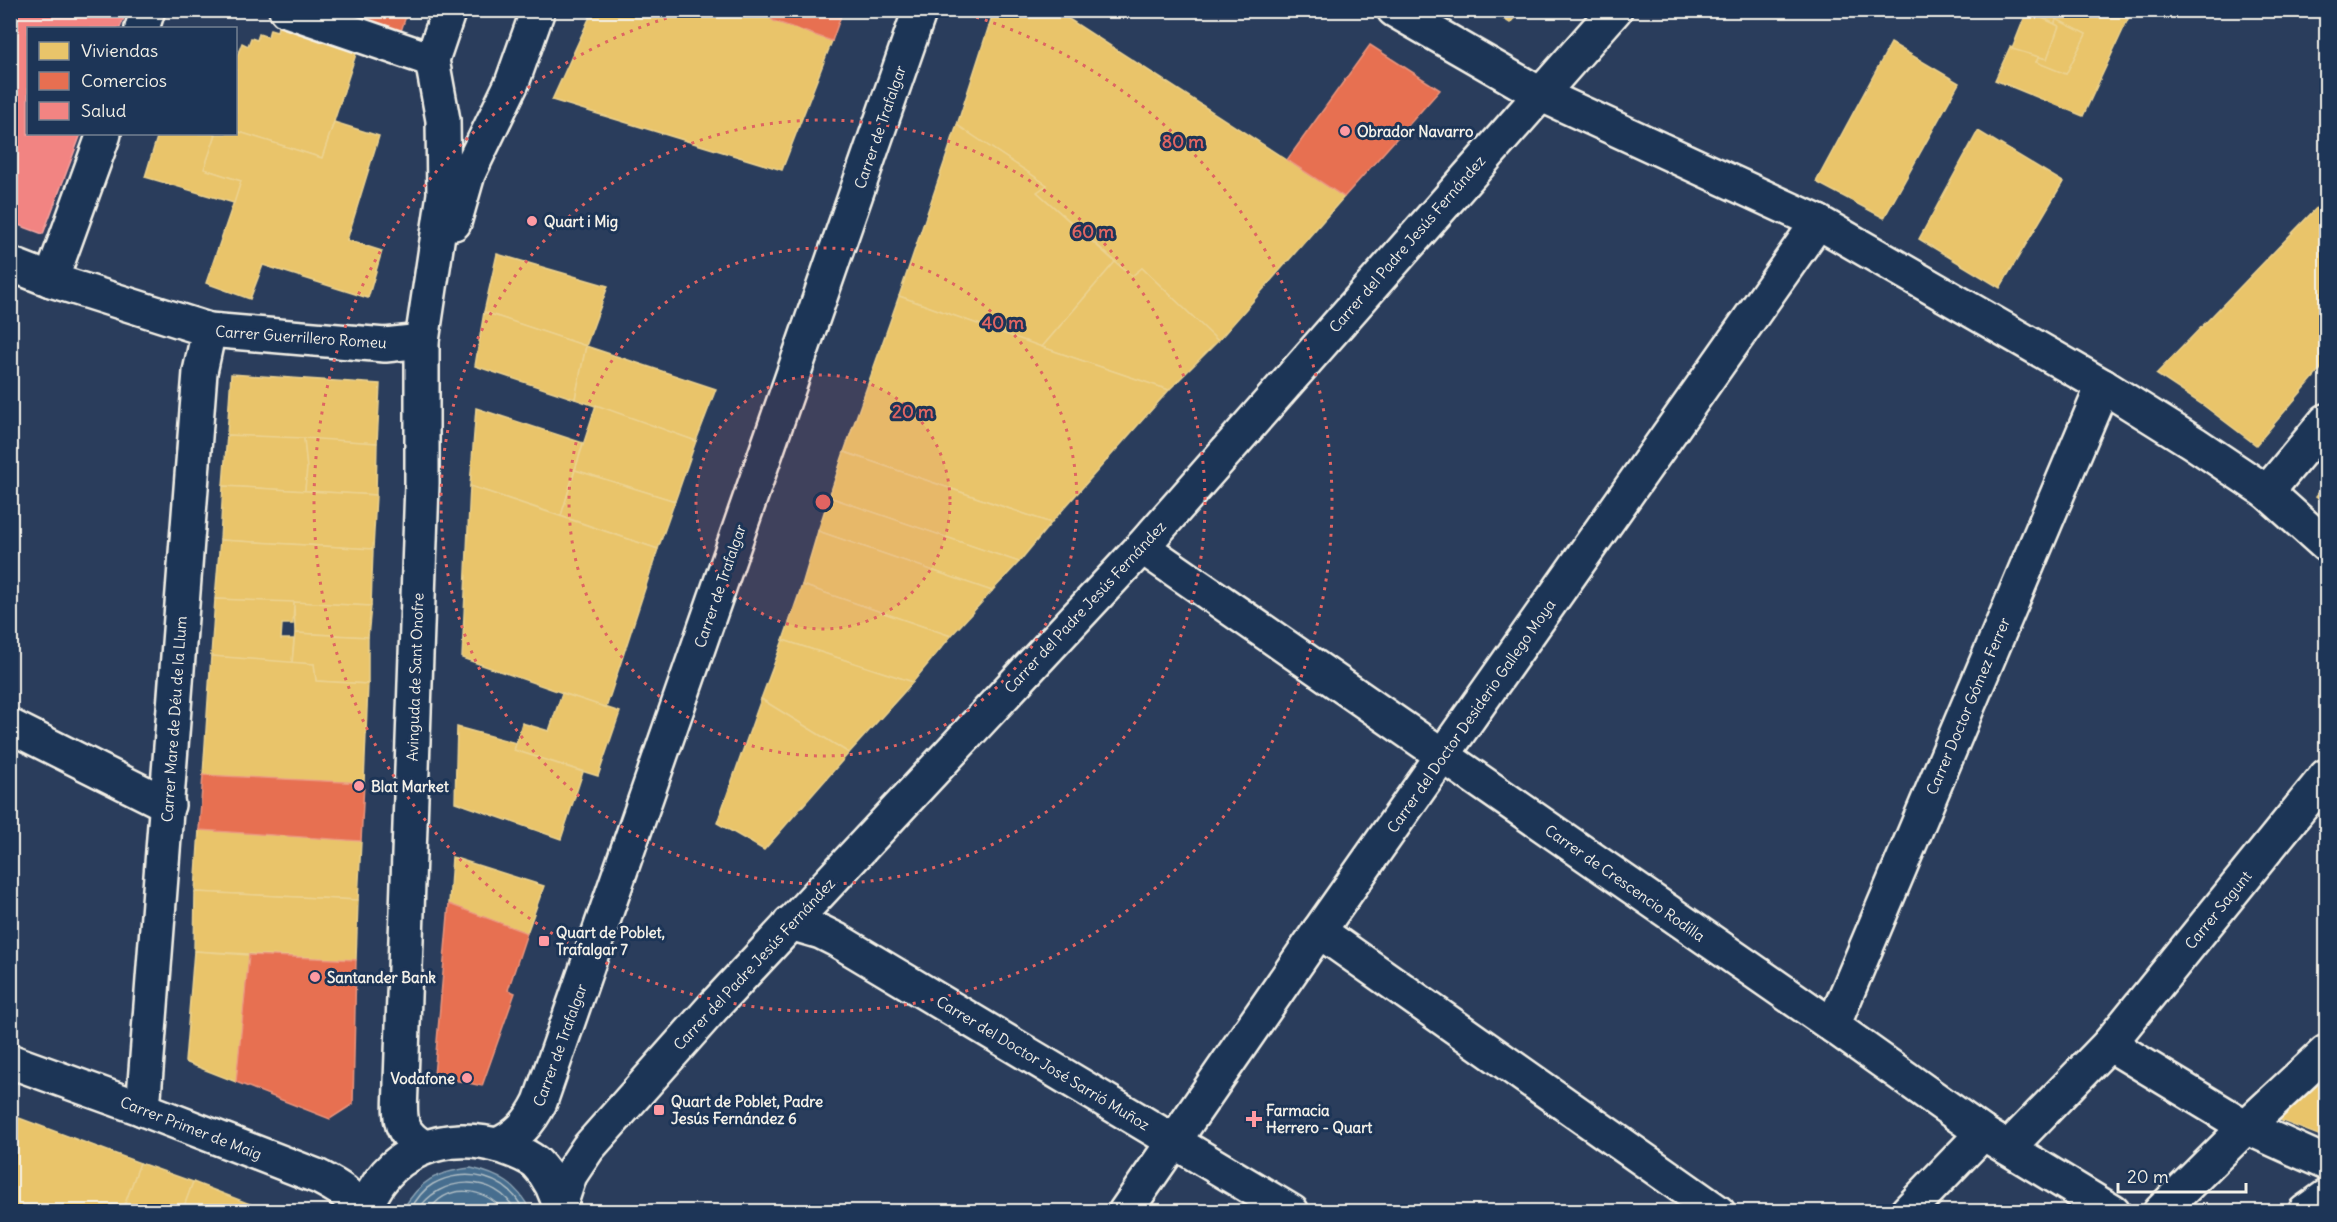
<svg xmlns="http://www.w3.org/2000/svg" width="2337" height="1222" font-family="Delius,sans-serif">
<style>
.water{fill:#476e8f;stroke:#8ca2b3;stroke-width:1.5}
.homes{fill:#e9c46a;stroke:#ecd290;stroke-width:1.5}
.shops{fill:#e76f51;stroke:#eb967e;stroke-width:1.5}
.health{fill:#f28482;stroke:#f3a5a1;stroke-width:1.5}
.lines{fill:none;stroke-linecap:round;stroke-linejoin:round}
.shore{stroke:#afbdc4;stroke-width:1.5}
.minor-casing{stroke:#f4f1e8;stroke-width:38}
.minor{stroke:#1d3557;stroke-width:33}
.ring{fill:none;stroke:#df6462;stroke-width:3;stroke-dasharray:3 6}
.poi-dot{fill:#ff9aa2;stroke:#1d3557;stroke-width:2}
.labels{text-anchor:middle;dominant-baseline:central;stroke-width:6;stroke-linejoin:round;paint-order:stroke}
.street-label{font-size:15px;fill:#f4f1e8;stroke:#1d3557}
.poi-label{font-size:15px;font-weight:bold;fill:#f4f1e8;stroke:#1d3557;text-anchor:start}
.centre{fill:#df6462;stroke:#1d3557;stroke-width:3}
.ring-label{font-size:18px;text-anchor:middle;font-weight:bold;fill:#df6462;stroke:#1d3557;stroke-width:6;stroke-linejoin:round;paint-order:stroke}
</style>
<rect width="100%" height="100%" fill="#2a3d5c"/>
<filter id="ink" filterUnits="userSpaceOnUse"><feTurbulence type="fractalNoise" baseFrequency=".0167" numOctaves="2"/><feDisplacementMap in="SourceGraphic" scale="12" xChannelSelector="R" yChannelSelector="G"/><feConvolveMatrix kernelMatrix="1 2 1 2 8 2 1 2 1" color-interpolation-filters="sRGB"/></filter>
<g filter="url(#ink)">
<!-- water -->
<path class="water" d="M 471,1168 C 498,1174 519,1185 530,1211 L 402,1211 C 420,1180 436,1172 471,1168 Z"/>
<!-- homes -->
<g class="homes">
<polygon points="593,10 759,10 774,21 832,41 782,170 552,100"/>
<polygon points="994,10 1055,10 1344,197 1218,341 1142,268 1132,276 1037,192 1047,185 957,125"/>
<polygon points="1489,10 1521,10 1510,23"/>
<polygon points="2113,10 2129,17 2083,116 1995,80 2010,47 2039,57 2036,62 2066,74 2086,34 2056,19 2055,24 2027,10"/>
<polygon points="2027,11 2059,26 2047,59 2012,49"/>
<polygon points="2056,19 2086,34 2066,74 2036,62 2039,57 2047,59 2059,26 2055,24"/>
<polygon points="279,23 358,48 322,158 236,131 236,56 237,56 242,43 248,46 251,38 257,40 259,34 268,37 270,29 277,31"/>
<polygon points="1891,43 1959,83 1884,218 1816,182"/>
<polygon points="334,122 379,136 347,240 382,251 368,298 263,265 250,299 206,283 241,181 204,169 216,134 236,134 236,131 322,158"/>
<polygon points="957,125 1047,185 1037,192 1115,262 1042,347 899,296"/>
<polygon points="1978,131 2063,182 2000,288 1919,239"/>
<polygon points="158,134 216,134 204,169 241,181 234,203 145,177"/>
<polygon points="2326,198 2326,363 2256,445 2203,405 2156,374"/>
<polygon points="497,254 608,286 586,346 484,312"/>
<polygon points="1115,262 1132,276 1142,268 1218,341 1169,390 1042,347"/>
<polygon points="899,296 1042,347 1169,390 1051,523 844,452"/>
<polygon points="484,312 586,346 575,399 475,366"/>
<polygon points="586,346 716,389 696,441 575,399"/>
<polygon points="231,374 380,384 377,443 227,435"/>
<polygon points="596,405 696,441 675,501 575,470"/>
<polygon points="476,408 583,443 561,516 470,486"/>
<polygon points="227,435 304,438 307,468 305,491 223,486"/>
<polygon points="304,438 377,443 376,495 305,491 307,468"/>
<polygon points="844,452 1051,523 1019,562 829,497"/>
<polygon points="575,470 675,501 658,549 561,516"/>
<polygon points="2326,483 2326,504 2316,496"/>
<polygon points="223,486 376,495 373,549 220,540"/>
<polygon points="470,486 658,549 606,708 462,658"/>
<polygon points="829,497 1019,562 992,591 818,531"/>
<polygon points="818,531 992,591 951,636 802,585"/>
<polygon points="220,540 373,549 371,606 215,599"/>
<polygon points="802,585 951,636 913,682 783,640"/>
<polygon points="215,599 294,602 293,624 282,624 281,639 294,639 292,663 211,656"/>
<polygon points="294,602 371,606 368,637 295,633"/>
<polygon points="295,633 368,637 368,684 316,681 314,664 292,663"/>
<polygon points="783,640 913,682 849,753 761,699"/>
<polygon points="211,656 314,664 316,681 368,684 364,783 203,775"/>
<polygon points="562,693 620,712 598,776 514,750 522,723 549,731"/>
<polygon points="761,699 849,753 764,850 717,823"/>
<polygon points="457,727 516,743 514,750 583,772 561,839 455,802"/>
<polygon points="199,830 361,841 358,900 195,892"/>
<polygon points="452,857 544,886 527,933 449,904"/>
<polygon points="195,892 358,900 356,960 194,951"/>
<polygon points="194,951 249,955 236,1082 185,1062"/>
<polygon points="2326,1071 2326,1138 2277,1119"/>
<polygon points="19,1118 140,1163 122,1212 10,1212 10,1128"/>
<polygon points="140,1163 193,1182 182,1212 122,1212"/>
<polygon points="193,1182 263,1209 263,1212 182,1212"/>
</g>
<!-- shops -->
<g class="shops">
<polygon points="324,10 408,10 400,34"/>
<polygon points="759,10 843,10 832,41 774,21"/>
<polygon points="1370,45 1440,90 1344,197 1287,160"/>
<polygon points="203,775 364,783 361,841 199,830"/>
<polygon points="449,904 527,933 508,990 515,993 482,1086 434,1076"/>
<polygon points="249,955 356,960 353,1104 330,1119 236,1082"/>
</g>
<!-- health -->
<polygon class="health" points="10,10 127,10 120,28 28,28 28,134 81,134 43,234 10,222"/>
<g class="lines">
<!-- shore -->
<g class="shore">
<path d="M 409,1212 C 415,1201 422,1190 433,1184 C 465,1166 509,1176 524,1212"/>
<path d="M 417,1212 C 438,1175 496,1172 516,1212"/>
<path d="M 428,1212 C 448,1182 484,1187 505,1212"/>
</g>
<defs>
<g id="minor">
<polyline points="286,10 432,60"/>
<polyline points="1394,10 1540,94 1818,222 2103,386 2194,443 2267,492 2326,545"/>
<polyline points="142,28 148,10"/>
<polyline points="454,223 468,174 512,83 538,10"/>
<polyline points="10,264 51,280 209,330 385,345 422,341"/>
<polyline points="51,280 104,134"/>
<polyline points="2267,492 2326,421"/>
<polyline points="1142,547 1833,1026 1983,1133 2113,1212"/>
<polyline points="10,726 168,805"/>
<polyline points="790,923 821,932 837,940 1292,1212"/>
<polyline points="1319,931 1718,1212"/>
<polyline points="1833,1026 2103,386"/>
<polyline points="2109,1044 2326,776"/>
<path d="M 10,1061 L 143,1109 L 319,1177 C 336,1186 352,1194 360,1212"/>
<polyline points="143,1109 200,372 209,330"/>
<path d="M 497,1145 C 518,1136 530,1122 540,1102 L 920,10"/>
<path d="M 424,1147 C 394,1131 401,1111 401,1082 L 422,484 L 422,341 L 444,194 L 443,120 L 432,60 L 449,10"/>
<polyline points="2008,1148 2109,1044 2246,1127 2326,1163"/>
<polyline points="560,1205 570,1175 588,1148 714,1006 1142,547 1615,10"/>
<path d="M 365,1212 C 384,1151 445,1129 503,1147 C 514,1151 527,1155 536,1163 C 550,1177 557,1193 561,1212"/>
<polyline points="1125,1212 1319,931 1818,222"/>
<polyline points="1907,1212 1983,1133"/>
<polyline points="2160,1212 2254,1119 2326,1052"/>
<polyline points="2305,1212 2326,1197"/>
</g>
</defs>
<!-- minor casing -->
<use href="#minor" class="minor-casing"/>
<!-- minor -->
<use href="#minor" class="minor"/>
</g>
</g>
<!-- distance rings -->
<circle cx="823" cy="502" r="127" fill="#df6462" fill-opacity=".12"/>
<g class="ring">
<circle cx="823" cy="502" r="127"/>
<circle cx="823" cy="502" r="254"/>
<circle cx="823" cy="502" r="382"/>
<path d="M959 12A509 509 0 1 1 687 12"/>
</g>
<!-- markers -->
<g class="poi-dot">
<circle cx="1345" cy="131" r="6"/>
<circle cx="532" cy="221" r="6"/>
<circle cx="359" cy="786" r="6"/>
<rect x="538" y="935" width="12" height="12" rx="3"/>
<circle cx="315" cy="977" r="6"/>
<circle cx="467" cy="1078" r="6"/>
<rect x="653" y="1104" width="12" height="12" rx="3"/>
<path d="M1251 1110h6v6h6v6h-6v6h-6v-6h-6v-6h6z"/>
</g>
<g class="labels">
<!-- street labels -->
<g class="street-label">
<text transform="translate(880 127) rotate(-71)">Carrer de Trafalgar</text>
<text transform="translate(1407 244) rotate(-49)">Carrer del Padre Jesús Fernández</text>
<text transform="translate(301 337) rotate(4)">Carrer Guerrillero Romeu</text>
<text transform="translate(720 586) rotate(-71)">Carrer de Trafalgar</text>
<text transform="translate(1085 607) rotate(-47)">Carrer del Padre Jesús Fernández</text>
<text transform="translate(415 677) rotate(-88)">Avinguda de Sant Onofre</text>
<text transform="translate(1968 706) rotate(-67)">Carrer Doctor Gómez Ferrer</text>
<text transform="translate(1471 716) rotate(-55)">Carrer del Doctor Desiderio Gallego Moya</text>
<text transform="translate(174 719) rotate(-86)">Carrer Mare de Déu de la Llum</text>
<text transform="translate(1625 883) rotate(35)">Carrer de Crescencio Rodilla</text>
<text transform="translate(2218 910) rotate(-51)">Carrer Sagunt</text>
<text transform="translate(754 964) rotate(-47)">Carrer del Padre Jesús Fernández</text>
<text transform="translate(560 1045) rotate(-70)">Carrer de Trafalgar</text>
<text transform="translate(1043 1063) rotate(31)">Carrer del Doctor José Sarrió Muñoz</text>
<text transform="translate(191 1128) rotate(21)">Carrer Primer de Maig</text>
</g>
<!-- poi labels -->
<g class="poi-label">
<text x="1357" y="131">Obrador Navarro</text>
<text x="544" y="221">Quart i Mig</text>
<text x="371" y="786">Blat Market</text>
<text x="556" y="932">Quart de Poblet,<tspan x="556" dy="17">Trafalgar 7</tspan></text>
<text x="327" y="977">Santander Bank</text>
<text x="455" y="1078" text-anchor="end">Vodafone</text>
<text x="671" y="1101">Quart de Poblet, Padre<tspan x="671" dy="17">Jesús Fernández 6</tspan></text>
<text x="1266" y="1110">Farmacia<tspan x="1266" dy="17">Herrero - Quart</tspan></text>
</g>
</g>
<circle cx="823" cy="502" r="9" class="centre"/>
<g class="ring-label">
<text x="1183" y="148">80 m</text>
<text x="1093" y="238">60 m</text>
<text x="1003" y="329">40 m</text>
<text x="913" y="418">20 m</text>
</g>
<!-- margin -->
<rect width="2337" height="1222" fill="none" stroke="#1d3557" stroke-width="36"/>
<rect x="18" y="18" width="2301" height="1186" fill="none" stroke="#f4f1e8" stroke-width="2" filter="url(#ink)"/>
<!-- legend -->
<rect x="27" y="27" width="210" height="108" fill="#1d3557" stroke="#738091" stroke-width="1.5"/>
<rect x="39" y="42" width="30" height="18" fill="#e9c46a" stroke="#738091" stroke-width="1.5"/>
<text x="81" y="57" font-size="18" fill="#f4f1e8">Viviendas</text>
<rect x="39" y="72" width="30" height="18" fill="#e76f51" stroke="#738091" stroke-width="1.5"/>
<text x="81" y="87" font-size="18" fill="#f4f1e8">Comercios</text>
<rect x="39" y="102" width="30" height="18" fill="#f28482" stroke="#738091" stroke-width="1.5"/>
<text x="81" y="117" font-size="18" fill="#f4f1e8">Salud</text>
<!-- scale -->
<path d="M2118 1183v9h128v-9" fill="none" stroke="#f4f1e8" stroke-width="3"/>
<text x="2127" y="1183" font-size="18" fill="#f4f1e8" stroke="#1d3557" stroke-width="4.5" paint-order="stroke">20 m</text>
</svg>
